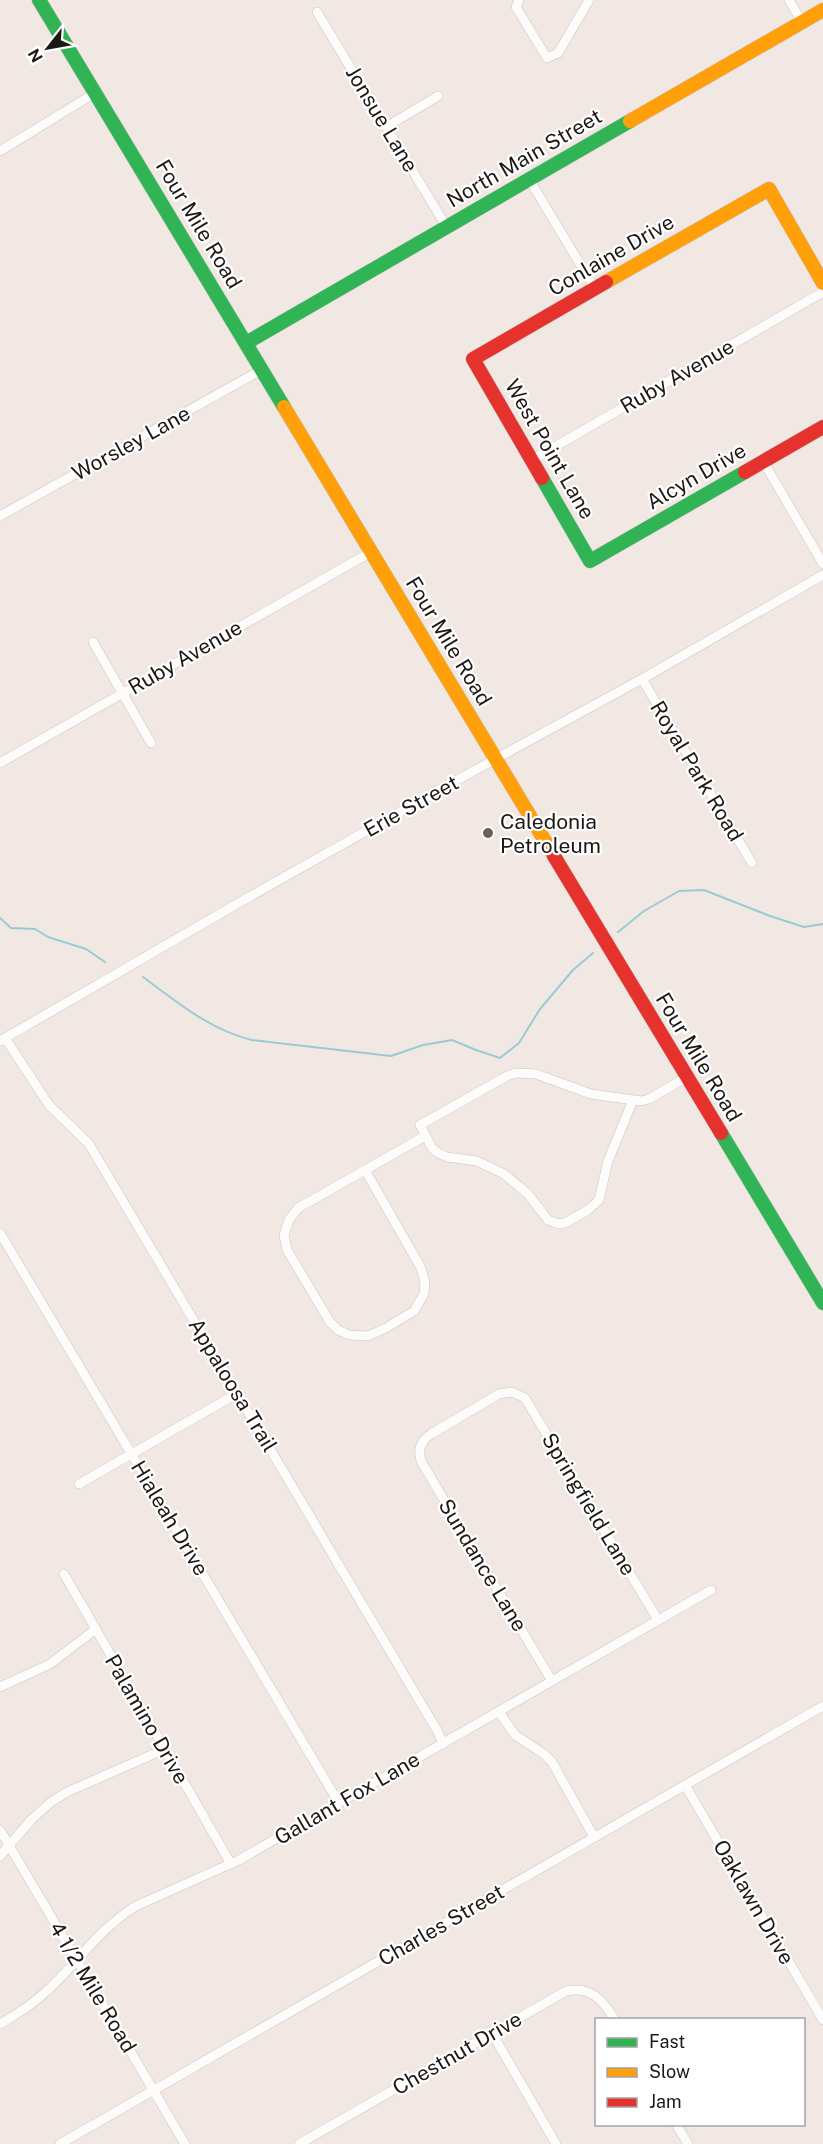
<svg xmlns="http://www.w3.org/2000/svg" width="823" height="2144" font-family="'Public Sans',sans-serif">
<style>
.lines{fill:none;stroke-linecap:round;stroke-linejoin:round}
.stream{stroke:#99cbd2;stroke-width:2}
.street-casing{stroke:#cbc4c0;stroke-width:10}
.fast-casing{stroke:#cbc4c0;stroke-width:15}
.slow-casing{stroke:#cbc4c0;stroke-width:15}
.jam-casing{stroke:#cbc4c0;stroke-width:15}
.street{stroke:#fdfcfb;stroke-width:9}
.fast{stroke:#30b455;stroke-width:14}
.slow{stroke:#ff9f0a;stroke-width:14}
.jam{stroke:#e5322d;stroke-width:14}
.poi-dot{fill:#68615d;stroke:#fff;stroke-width:2}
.labels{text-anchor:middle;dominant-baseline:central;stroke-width:4.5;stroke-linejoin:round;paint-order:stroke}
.street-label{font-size:21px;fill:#1e1815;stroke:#fff}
.poi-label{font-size:21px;fill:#1e1815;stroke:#fff;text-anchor:start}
</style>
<rect width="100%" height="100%" fill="#f1e8e4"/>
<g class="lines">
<!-- stream -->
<g class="stream">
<polyline points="0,918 11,928 35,929 48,937 86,949 105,962"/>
<polyline points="618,932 644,911 679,891 704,890 770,916 804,927 823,924"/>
<path d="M 143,977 C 177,1002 210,1030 252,1040 L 391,1056 L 423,1045 L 452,1040 L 476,1050 L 500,1058 L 519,1043 L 540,1009 L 573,970 L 593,953"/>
</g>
<defs>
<g id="street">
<polyline points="519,0 516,7 547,58 558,53 589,0"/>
<polyline points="789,0 802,22"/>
<polyline points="317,12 446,226"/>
<polyline points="386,127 438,96"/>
<polyline points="0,151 95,93"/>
<polyline points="529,179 595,289"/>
<polyline points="532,460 823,292"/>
<polyline points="763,461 823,564"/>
<polyline points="0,516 261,370"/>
<polyline points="93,642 151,743"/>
<polyline points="642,679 752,863"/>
<polyline points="0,763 371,552"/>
<polyline points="5,1038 49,1105 89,1144 438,1732 443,1744"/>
<polyline points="0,1041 249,897 448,785 642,679 823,575"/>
<polyline points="633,1100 608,1161 599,1200 588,1210 565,1223 559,1224 548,1220 528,1194 504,1174 477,1161 447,1157 438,1153 432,1148 420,1125 507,1076 516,1073 536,1074 591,1094 641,1101 649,1099 687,1077"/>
<polyline points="365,1170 421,1268 425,1282 424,1294 414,1311 386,1328 368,1336 349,1335 338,1330 330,1322 287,1250 284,1235 289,1220 298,1208 425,1136"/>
<polyline points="0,1233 339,1803"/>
<polyline points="79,1484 238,1393"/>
<polyline points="64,1574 231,1864"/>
<path d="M 552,1681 L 422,1463 C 417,1451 420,1441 431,1434 L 499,1394 L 512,1392 L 525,1398 L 658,1620"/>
<polyline points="0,1687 50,1664 96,1629"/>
<polyline points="499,1712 515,1735 544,1754 552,1762 594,1837"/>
<polyline points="685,1785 823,2020"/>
<polyline points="0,1830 185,2144"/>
<polyline points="0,1856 31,1820 51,1802 67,1792 165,1749"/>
<path d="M 0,2024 C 18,2014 34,2003 49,1989 C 79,1961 100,1928 136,1906 L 239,1860 L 711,1590"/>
<polyline points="492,2033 556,2144"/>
<polyline points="676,2124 688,2144"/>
<polyline points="60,2144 823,1706"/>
<path d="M 299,2144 L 566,1991 C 591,1986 603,2000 615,2020"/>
</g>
<g id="fast">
<polyline points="39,0 284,407"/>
<polyline points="246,343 630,121"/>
<polyline points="542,478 590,561 745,472"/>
<polyline points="721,1133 823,1303"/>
</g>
<g id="slow">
<polyline points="630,121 823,10"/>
<polyline points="606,282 769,189 823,283"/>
<polyline points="284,407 554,856"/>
</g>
<g id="jam">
<polyline points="745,472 823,427"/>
<polyline points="542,478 473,359 606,282"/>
<polyline points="554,856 721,1133"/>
</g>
</defs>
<!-- street casing -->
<use href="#street" class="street-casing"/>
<!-- fast casing -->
<use href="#fast" class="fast-casing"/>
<!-- slow casing -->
<use href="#slow" class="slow-casing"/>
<!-- jam casing -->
<use href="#jam" class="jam-casing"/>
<!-- street -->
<use href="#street" class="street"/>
<!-- fast -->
<use href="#fast" class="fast"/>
<!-- slow -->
<use href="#slow" class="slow"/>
<!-- jam -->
<use href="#jam" class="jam"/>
</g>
<!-- markers -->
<circle class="poi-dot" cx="488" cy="833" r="6"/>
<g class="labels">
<!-- street labels -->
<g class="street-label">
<text transform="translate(382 119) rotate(59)">Jonsue Lane</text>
<text transform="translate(524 158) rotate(-30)">North Main Street</text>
<text transform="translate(199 224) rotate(59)">Four Mile Road</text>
<text transform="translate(611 255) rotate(-30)">Conlaine Drive</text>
<text transform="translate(677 376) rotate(-30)">Ruby Avenue</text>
<text transform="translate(131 443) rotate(-29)">Worsley Lane</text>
<text transform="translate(550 449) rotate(60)">West Point Lane</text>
<text transform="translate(696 476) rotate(-30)">Alcyn Drive</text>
<text transform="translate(449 641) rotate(59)">Four Mile Road</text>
<text transform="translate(185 657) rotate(-30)">Ruby Avenue</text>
<text transform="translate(697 771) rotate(59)">Royal Park Road</text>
<text transform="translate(411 806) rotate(-29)">Erie Street</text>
<text transform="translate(699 1057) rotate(59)">Four Mile Road</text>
<text transform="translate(233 1385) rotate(59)">Appaloosa Trail</text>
<text transform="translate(589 1504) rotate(59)">Springfield Lane</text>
<text transform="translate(170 1518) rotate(59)">Hialeah Drive</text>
<text transform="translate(483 1565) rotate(59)">Sundance Lane</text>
<text transform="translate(147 1719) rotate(60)">Palamino Drive</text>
<text transform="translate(347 1798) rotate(-30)">Gallant Fox Lane</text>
<text transform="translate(754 1902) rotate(60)">Oaklawn Drive</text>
<text transform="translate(441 1925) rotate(-30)">Charles Street</text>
<text transform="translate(93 1987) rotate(59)">4 1/2 Mile Road</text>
<text transform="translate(457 2053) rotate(-30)">Chestnut Drive</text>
</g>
<!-- poi labels -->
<g class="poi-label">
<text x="500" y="821">Caledonia<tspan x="500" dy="24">Petroleum</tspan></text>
</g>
</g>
<!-- legend -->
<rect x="595" y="2018" width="210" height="108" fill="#ffffff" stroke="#a5a3a1" stroke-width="1.5"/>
<rect x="607" y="2038" width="30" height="9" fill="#30b455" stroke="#a5a3a1" stroke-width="1.5"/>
<text x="649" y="2048" font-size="18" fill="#1e1815">Fast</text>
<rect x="607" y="2068" width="30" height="9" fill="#ff9f0a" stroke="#a5a3a1" stroke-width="1.5"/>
<text x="649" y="2078" font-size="18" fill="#1e1815">Slow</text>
<rect x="607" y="2098" width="30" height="9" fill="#e5322d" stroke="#a5a3a1" stroke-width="1.5"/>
<text x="649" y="2108" font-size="18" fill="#1e1815">Jam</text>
<!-- north arrow -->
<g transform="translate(48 48) rotate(239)" stroke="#ffffff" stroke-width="4.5" paint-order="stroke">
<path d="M0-4.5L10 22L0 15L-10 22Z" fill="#1e1815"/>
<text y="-9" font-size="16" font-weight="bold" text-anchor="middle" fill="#1e1815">N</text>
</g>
</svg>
